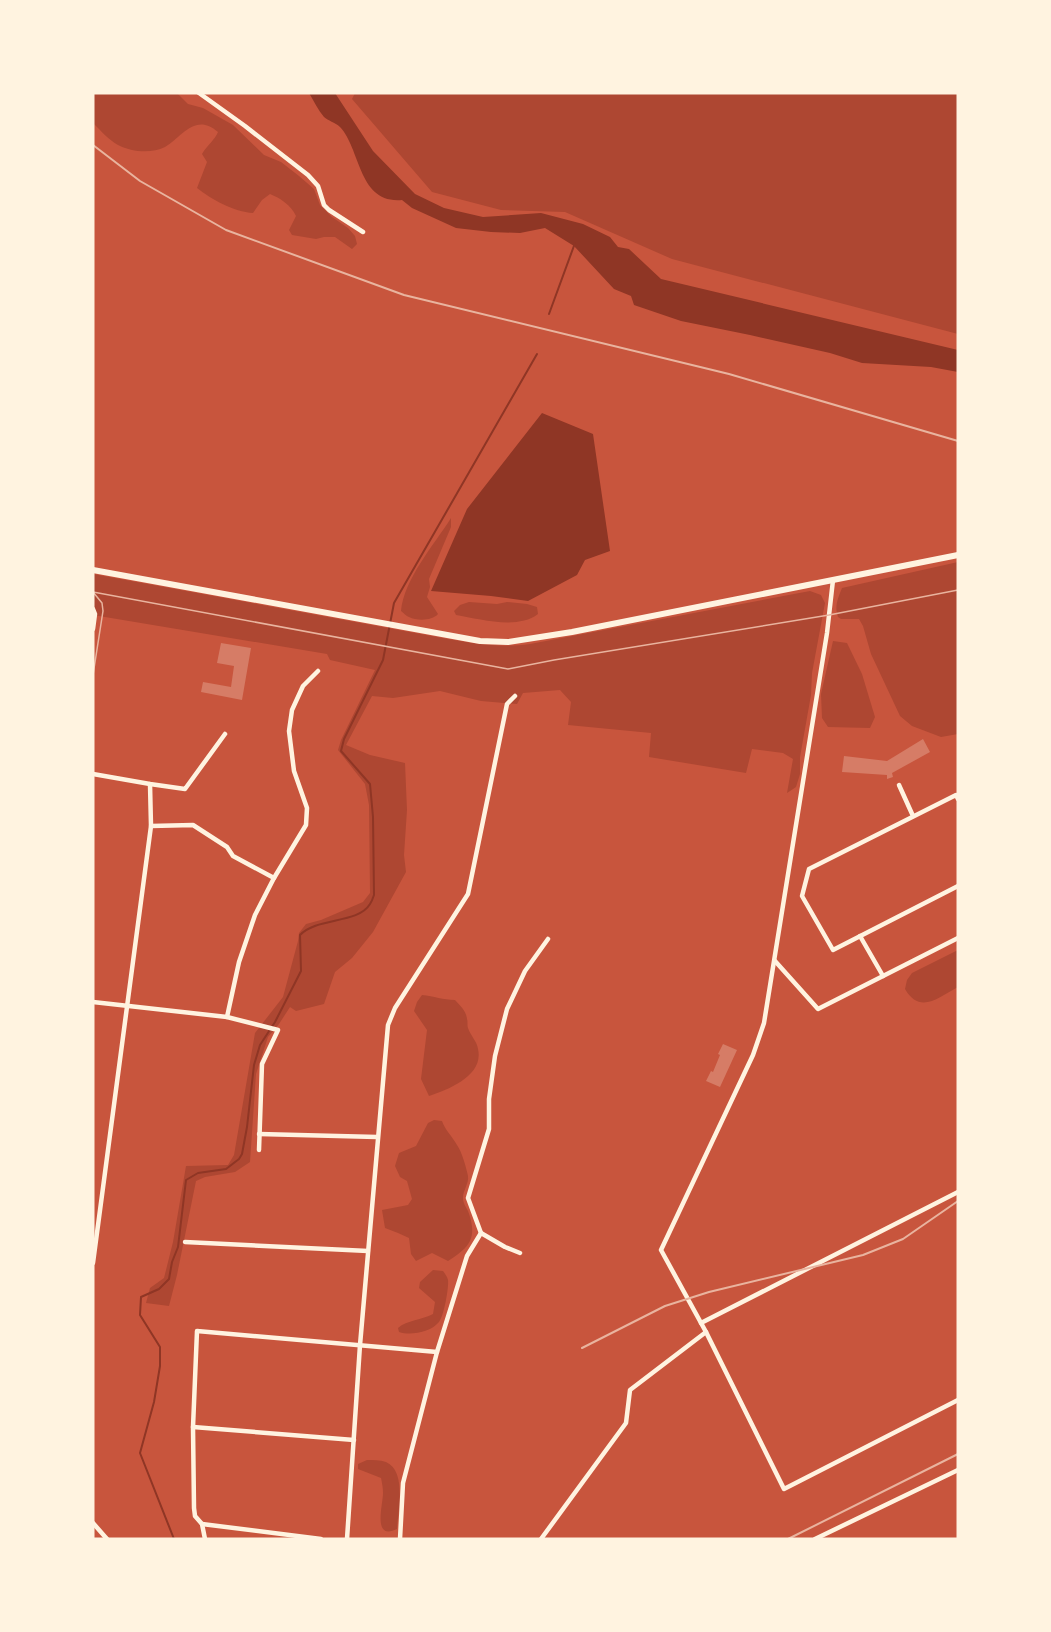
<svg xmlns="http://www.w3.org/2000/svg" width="1051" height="1632" font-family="Inter,sans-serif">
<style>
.green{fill:#ae4732}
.water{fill:#8f3625}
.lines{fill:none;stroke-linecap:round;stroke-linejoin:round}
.stream{stroke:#8f3625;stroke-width:2}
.building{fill:#d67c66}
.minor{stroke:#fff3e0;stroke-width:4.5}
.secondary{stroke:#fff3e0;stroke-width:6}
.tram{stroke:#e9b49f;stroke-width:1.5}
.rail{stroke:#e9b49f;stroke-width:2}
</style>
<rect width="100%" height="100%" fill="#c8553d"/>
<!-- green -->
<g class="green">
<path d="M 93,93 L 177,93 L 188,104 L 203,108 L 233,125 L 264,155 L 281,162 L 299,176 L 314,189 L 320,205 L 332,217 L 348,228 L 355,236 L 357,244 L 352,249 L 335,237 L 324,237 L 316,239 L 292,235 L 289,230 L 296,216 C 291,205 280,198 270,194 L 262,200 L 253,213 C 234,212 211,199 197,188 L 207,162 L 202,154 C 207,145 215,140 218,132 C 195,112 182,137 165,147 C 151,154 132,152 118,145 C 109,140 101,131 93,123 Z"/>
<polygon points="355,93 958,93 958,334 672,259 565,212 501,210 432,192 352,99"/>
<path d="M 451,518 L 451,527 L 429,579 L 430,587 L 427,597 L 438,614 C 432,621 417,621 409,617 C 406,616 404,613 401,611 C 404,579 434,545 451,518 Z"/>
<path d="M 958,562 L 958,734 L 941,737 L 912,726 L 900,716 L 871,654 L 863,626 L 859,619 L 841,619 L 838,617 C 834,606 838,598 842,588 Z"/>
<path d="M 93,574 L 448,639 C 478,644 500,648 530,644 L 810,591 L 821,595 L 825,603 L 812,673 L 811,695 L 800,757 L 800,774 L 796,787 L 787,793 L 793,759 L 783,753 L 752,749 L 746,773 L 649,757 L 651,733 L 568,725 L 571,702 L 560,690 L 523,693 L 517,704 L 481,701 L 440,691 L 393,698 L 372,696 L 346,745 L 370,755 L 405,763 L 407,810 L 404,855 L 406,872 L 373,932 L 352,958 L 335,972 L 324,1004 L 296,1011 L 290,1007 L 279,1024 L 268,1037 L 256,1074 L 250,1162 L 235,1172 L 205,1177 L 196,1181 L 177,1275 L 169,1306 L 146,1303 L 150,1288 L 164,1278 L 173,1242 L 186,1166 L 228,1165 L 234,1155 L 255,1033 L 283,997 L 298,941 L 299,933 L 306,924 L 321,920 L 363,902 L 370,893 L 369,805 L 365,784 L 338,750 L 341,740 L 375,670 L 330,660 L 327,654 L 93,615 Z"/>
<path d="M 469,602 L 497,604 L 507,602 L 527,604 L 537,607 L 538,614 C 517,630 480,619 456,615 L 454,611 L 460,605 Z"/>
<polygon points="833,641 847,643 862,674 875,717 870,728 828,727 822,718 821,694"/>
<path d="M 958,950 L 958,987 C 939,997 920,1015 905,989 L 907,980 L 912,973 Z"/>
<path d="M 422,995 C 434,996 443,1000 455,1000 C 460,1006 466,1010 467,1019 C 468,1021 467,1026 468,1028 C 470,1035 477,1041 478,1049 C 484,1075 450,1089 429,1096 L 421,1079 L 427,1030 L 414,1011 L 417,1002 Z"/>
<path d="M 434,1120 L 442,1121 C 445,1130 452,1136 457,1145 C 462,1152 466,1167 468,1176 C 469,1184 463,1190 463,1198 C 463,1203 466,1207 468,1211 C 478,1238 470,1247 448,1261 L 432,1253 L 416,1261 L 411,1254 L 409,1238 L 398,1233 L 385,1228 L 382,1210 L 408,1205 L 412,1199 L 407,1181 L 400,1177 L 395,1166 L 399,1153 L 416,1146 L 428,1123 Z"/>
<path d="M 433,1270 L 443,1271 C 445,1274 447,1276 448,1280 C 449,1287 444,1316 439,1322 C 431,1332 411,1336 399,1332 L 398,1328 C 407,1320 422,1320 433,1314 L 435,1302 L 419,1288 L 420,1282 Z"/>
<path d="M 367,1460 C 373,1460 380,1460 386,1462 C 407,1471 398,1511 397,1529 C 372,1541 383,1505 383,1493 C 383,1488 382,1483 381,1478 L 358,1469 L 358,1464 Z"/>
</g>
<!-- water -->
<g class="water">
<path d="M 309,93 L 335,93 L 373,151 L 415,194 L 444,208 L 483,217 L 541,213 L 583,224 L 610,237 L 618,247 L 629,249 L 661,279 L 958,350 L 958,372 L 931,367 L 862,363 L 830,353 L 750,335 L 681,321 L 634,305 L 631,296 L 614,289 L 574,246 L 545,228 L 520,233 L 491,232 L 456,228 L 412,208 L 402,200 C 358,204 361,149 340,127 C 335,122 328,121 324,117 C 318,110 314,101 309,93 Z"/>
<polygon points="542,413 593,434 610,551 585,560 577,575 528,601 491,596 431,591 467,509"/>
</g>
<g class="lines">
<!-- stream -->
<g class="stream">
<polyline points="549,314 575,243"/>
<path d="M 174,1539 L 140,1453 L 154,1402 L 160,1366 L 160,1347 L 140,1315 L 141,1297 L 159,1289 L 169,1279 L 172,1262 L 178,1247 L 186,1180 L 198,1173 L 226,1169 L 239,1159 L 242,1154 L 247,1127 L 254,1065 L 260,1045 L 275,1022 L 301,971 L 300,935 C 317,917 358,924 370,904 C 372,901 373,898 374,895 L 373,817 L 370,784 L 341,751 L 344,739 L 383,660 L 394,603 L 537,354"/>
</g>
</g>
<!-- building -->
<g class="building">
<polygon points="221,643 251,648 242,700 201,692 203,682 231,687 234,666 217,663"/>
<polygon points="923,739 930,752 892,773 893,777 887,779 887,775 842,772 844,756 887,761"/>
<polygon points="723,1044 737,1050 720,1087 706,1081 711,1071 713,1072 720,1055 718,1054"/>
</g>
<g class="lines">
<!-- minor -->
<g class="minor">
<polyline points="199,93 245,126 308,175 318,186 324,205 329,210 363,232"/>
<polyline points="93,609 95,614 93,629"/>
<polyline points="93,774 150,784 185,789 225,734"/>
<polyline points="899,785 913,816"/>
<polyline points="958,799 956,795 809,869 802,896 833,950 958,886"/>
<polyline points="151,826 193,825 227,847 233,856 274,878"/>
<polyline points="860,936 883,976"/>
<polyline points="775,961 818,1009 958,938"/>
<polyline points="93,1002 227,1017 278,1030 262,1064 259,1150"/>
<polyline points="227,1017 239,962 255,915 274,878 306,825 307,808 294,771 289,731 292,710 303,686 318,671"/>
<polyline points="259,1134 377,1137"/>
<polyline points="481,1233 505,1247 520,1253"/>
<polyline points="185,1242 368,1251"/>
<polyline points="93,1263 151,826 150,784"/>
<polyline points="701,1323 958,1192"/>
<polyline points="706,1332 784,1489 958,1400"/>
<polyline points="193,1427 354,1440"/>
<polyline points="93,1523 107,1539"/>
<polyline points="202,1524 321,1539"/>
<polyline points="205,1539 202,1524 195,1516 194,1508 193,1427 197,1331 437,1352"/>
<polyline points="347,1539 360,1345 388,1025 395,1008 468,894 507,704 515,696"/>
<polyline points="400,1539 403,1483 437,1352 467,1256 481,1233 468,1198 489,1129 489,1099 495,1056 507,1009 525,971 548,939"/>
<polyline points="541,1539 626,1423 630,1390 706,1332 661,1250 753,1055 764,1023 827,633 833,580"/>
<polyline points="815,1539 958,1470"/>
</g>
<!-- secondary -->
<polyline class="secondary" points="93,570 480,641 508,642 572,632 958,555"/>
<!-- tram -->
<g class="tram">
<polyline points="93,592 508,669 554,660 829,615 958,590"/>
<polyline points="93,592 102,603 103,611 93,675"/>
</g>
<!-- rail -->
<g class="rail">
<polyline points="93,145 140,181 226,230 404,295 729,374 958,441"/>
<polyline points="582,1348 665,1306 709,1292 863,1255 903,1239 958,1201"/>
<polyline points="788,1539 958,1454"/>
</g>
</g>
<!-- border -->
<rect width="1051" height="1632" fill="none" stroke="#fff3e0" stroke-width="189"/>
</svg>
